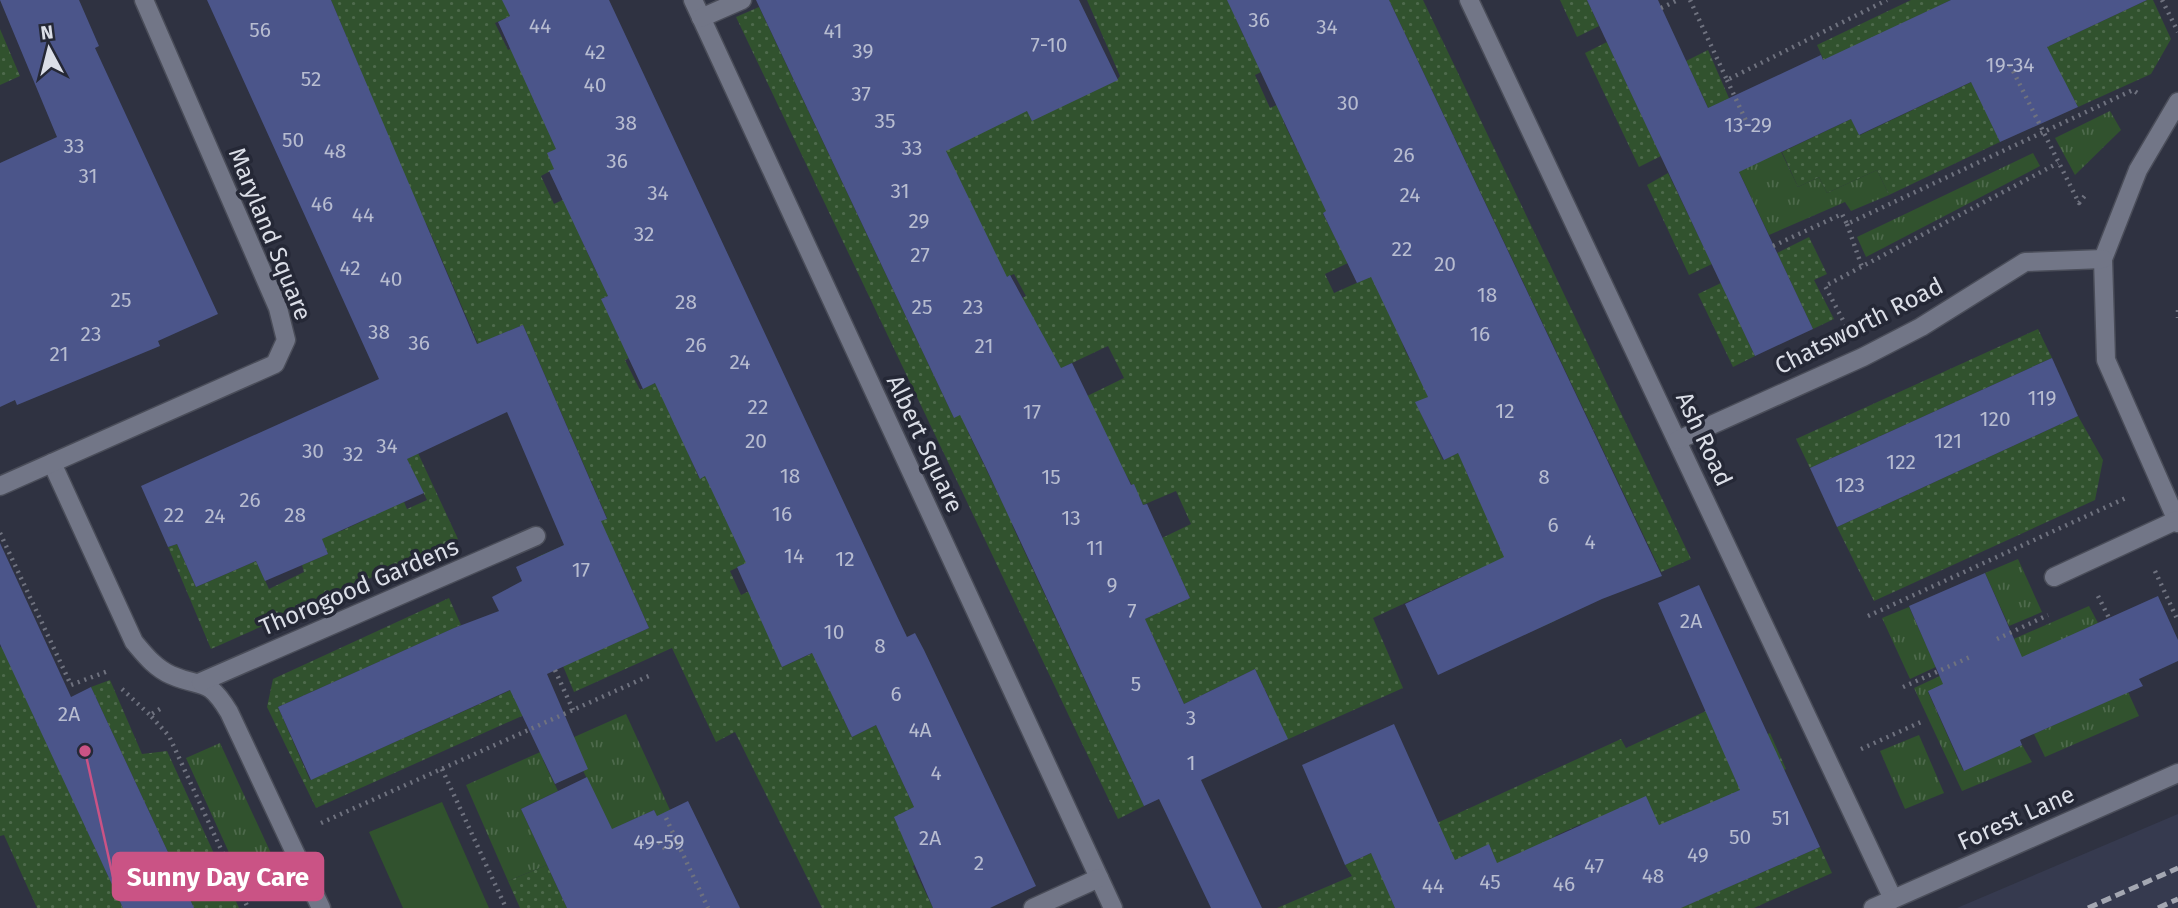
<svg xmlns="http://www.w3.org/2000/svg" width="2178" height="908" font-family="'Fira Sans',sans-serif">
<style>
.built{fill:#363a4f}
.grass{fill:url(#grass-tufts)}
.park{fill:#31522e}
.garden{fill:url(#garden-dots)}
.building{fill:#4b558a}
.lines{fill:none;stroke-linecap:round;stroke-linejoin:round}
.minor-casing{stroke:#4a4d59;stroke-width:21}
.tertiary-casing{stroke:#4a4d59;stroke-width:21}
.path{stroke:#6f727f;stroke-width:4.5;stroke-dasharray:2 5;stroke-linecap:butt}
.minor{stroke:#727687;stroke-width:18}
.tertiary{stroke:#727687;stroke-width:18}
.rail{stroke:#a4a7b2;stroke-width:5;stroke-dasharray:10 5;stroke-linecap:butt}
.labels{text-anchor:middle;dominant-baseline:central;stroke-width:7;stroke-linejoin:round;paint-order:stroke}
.number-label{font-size:21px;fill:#b7bcd0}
.street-label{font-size:24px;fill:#dbdee7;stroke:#252836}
.leader{fill:none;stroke:#ca5385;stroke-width:2.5}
.callout-dot{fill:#ca5385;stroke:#252836;stroke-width:2.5}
.callout{fill:#ca5385;stroke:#ca5385;stroke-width:2.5}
.callout-label{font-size:26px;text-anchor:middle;font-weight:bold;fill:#fff}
</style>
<defs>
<pattern id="grass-tufts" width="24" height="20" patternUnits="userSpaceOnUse" patternTransform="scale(1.75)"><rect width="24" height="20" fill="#31522e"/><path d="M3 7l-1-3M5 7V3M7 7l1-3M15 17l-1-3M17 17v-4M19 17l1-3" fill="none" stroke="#4e6a4c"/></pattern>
<pattern id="garden-dots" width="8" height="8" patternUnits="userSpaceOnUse" patternTransform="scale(1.75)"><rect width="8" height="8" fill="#31522e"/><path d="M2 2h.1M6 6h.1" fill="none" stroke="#4e6a4c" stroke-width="1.8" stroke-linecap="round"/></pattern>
</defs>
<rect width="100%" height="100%" fill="#2f3241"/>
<!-- built -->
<polygon class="built" points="2178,814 2178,908 1957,908"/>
<!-- grass -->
<g class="grass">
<polygon points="2110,111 2121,130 2075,175 2055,138"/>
<polygon points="1775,139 1798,187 1819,177 1827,193 1877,170 1889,195 1851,211 1845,202 1769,235 1733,159"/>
<polygon points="2033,153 2040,166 1866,257 1857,237"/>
<polygon points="2018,559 2042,612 2009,626 1985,573"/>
<polygon points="2089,606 2098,623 2009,664 2000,645"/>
<polygon points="1909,607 1933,660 1966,645 1968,652 1910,679 1882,618"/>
<polygon points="1972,661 1976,669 1928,692 1963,770 2022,745 2032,762 1962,791 1914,688"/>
<polygon points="2128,692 2139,716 2045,757 2034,734"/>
<polygon points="626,714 670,810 657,817 654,810 611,830 572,747 543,760 558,791 521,809 547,865 508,881 466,785"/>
<polygon points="1919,735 1944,793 1905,809 1880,751"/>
<polygon points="220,743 281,875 246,890 186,758"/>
</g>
<!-- park -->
<polygon class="park" points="442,802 489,908 403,908 369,832"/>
<!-- garden -->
<g class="garden">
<polygon points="331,0 503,0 510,16 495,23 508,50 554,28 590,107 554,169 541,176 554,204 621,172 582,241 596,271 655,245 666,268 601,299 694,328 625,360 640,390 681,371 688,453 699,478 753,453 793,541 730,571 741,595 764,584 782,667 837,642 836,704 852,737 876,725 914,807 917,864 913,866 933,908 822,908 735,732 716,742 672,648 574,692 563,666 649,628 616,554 550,583 537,557 567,544 561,538 607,518 523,325 478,344 426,223 389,238 361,71"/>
<polygon points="1087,0 1228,0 1244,37 1320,2 1282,62 1255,75 1270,108 1352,71 1359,85 1283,121 1305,166 1342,204 1323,214 1336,239 1358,229 1425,226 1325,274 1334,293 1379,273 1404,348 1416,372 1491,367 1416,403 1443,460 1519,425 1465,469 1506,559 1548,605 1555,621 1539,628 1523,595 1461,577 1373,618 1403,688 1255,754 1269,698 1255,669 1184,704 1151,632 1134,624 1190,598 1162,538 1191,524 1176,491 1143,505 1124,471 1040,419 1124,378 1108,346 1017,389 968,432 1006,510 1070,497 1012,525 1144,806 1118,819 736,17 759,7 954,418 982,318 1026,296 1014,274 992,284 937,155 937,78 1117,80 1120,76"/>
<polygon points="1389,0 1423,0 1691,559 1661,572"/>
<polygon points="1560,0 1587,0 1599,26 1577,37"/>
<polygon points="1911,0 1951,0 1824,61 1817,45"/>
<polygon points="2147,0 2153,0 2171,39 2151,74 2078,107 2068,88 2017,61"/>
<polygon points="0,29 20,76 0,85"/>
<polygon points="1607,42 1661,156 1639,167 1585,53"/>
<polygon points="1708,50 1742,128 1722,137 1686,61"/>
<polygon points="2003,67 1992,124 2000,142 1889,195 1877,170 1827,193 1819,177 1798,187 1782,152 1851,119 1860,135"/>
<polygon points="1668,173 1712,264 1689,275 1647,185"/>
<polygon points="1809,237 1827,274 1814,280 1834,319 1813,329 1777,253"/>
<polygon points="1721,283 1755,356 1733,367 1698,294"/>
<polygon points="2038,329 2052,358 1810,468 1796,439"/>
<polygon points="2078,416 2103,460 2095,500 1874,601 1837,527"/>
<polygon points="410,436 458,539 211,649 168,547 177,544 196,587 256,561 269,589 304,572 302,565 328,554 299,485 341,531 365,520 364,516 397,485 407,509 427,500 398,441"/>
<polygon points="449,598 461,625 278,707 310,780 531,681 542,707 316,808 267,707 273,679"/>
<polygon points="39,629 46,741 123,908 37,908 4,835 0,836 0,647"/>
<polygon points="110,680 142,754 167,751 239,908 194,908 91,687"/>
<polygon points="1706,711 1728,753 1770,733 1786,769 1596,857 1581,824 1555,836 1572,876 1517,908 1488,845 1461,857 1486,908 1413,878 1387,889 1395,908 1277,908 1352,876 1345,865 1621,739 1626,748"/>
<polygon points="1820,847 1832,873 1754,908 1680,908"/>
<polygon points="547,865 567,908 520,908 508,881"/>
</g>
<!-- building -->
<g class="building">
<polygon points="0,0 79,0 99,46 95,48 218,314 158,341 160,346 17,405 15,400 0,407 0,163 57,137"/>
<polygon points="207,0 331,0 477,344 523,325 607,519 601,521 649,628 547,674 588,769 555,784 510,690 311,780 278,707 454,628 499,611 492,597 522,581 516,567 564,545 507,412 407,459 424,493 322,539 328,554 265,581 256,561 196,587 177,544 168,547 141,486 379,379"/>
<polygon points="502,0 609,0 896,614 907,637 915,633 924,650 1036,886 990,908 933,908 894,817 914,807 876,725 852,737 812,653 782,667 737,567 746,563 705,476 700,479 655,383 643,389 601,299 608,296 549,171 554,169 547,153 556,149 498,22 510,16"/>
<polygon points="756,0 1079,0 1118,80 1032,121 1027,111 946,151 1007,277 1010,275 1061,368 1072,363 1131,485 1134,484 1143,505 1147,504 1190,598 1145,619 1184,704 1255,669 1288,739 1201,780 1262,908 1211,908 1159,799 1144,806 987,470 960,415 954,418"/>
<polygon points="1227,0 1389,0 1662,576 1602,599 1438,675 1405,604 1504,557 1458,453 1444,460 1415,402 1428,397 1371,277 1357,283 1323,213 1326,211"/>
<polygon points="1587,0 1658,0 1708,108 1821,55 1823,60 1951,0 2147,0 2047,47 2078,107 2000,142 1971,82 1859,135 1851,119 1739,172 1813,329 1755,356"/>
<polygon points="2052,358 2078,416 1837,527 1810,468"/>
<polygon points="0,543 71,697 91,687 194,908 123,908 0,644"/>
<polygon points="1985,573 2022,657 2158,596 2178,640 2178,661 2139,679 2143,686 2020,740 2022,745 1964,771 1928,691 1943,684 1909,606"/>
<polygon points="1699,585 1820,847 1681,908 1395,908 1371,853 1345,865 1302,765 1394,724 1455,860 1489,844 1497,863 1646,796 1659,825 1740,790 1658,603"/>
<polygon points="587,777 612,829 654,810 657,816 688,801 740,908 567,908 521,809"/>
</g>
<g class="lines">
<defs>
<g id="minor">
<polyline points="693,0 1113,908"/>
<polyline points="1469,0 1893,899"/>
<polyline points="701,18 742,0"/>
<polyline points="2178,102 2138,170 2103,259 2106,360 2178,523"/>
<polyline points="1678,440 1863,357 1921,327 2025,262 2103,259"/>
<path d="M 52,463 L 134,642 C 145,655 155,668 171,675 C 203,689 207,676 229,712 L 321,908"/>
<polyline points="0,486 275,364 286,340 278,308 144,0"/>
<polyline points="2054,577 2177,520"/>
<polyline points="201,682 536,536"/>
<polyline points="1033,908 1099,878"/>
</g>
<polyline id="tertiary" points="1873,908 2178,773"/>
</defs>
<!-- minor casing -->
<use href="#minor" class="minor-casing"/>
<!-- tertiary casing -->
<use href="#tertiary" class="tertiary-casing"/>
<!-- path -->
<g class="path">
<polyline points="1690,0 1727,80 1887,0"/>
<polyline points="2162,0 2178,32"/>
<polyline points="1661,8 1678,0"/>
<polyline points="2010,65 2079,203 2087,193"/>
<polyline points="1727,80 1748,125"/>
<polyline points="1847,224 1862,267"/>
<polyline points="1773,246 1842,214 1847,224 2133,90 2140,95"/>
<polyline points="2178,310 2178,318"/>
<polyline points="1846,326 1825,286 2058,163"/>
<polyline points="0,533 71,685 108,671"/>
<polyline points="2155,571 2178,621"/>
<polyline points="2098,596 2109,618"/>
<polyline points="1868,616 2128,497"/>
<polyline points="1997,639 2048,615"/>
<polyline points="555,670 573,710"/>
<polyline points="1903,687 1970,657"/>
<polyline points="122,689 150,715"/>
<polyline points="160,709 150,715 169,736 248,908"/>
<polyline points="1861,749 1921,722"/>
<polyline points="442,769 506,908"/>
<polyline points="666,818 708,908"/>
<polyline points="321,823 651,675"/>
<polyline points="659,842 665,849 678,843"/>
</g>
<!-- minor -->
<use href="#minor" class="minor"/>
<!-- tertiary -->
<use href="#tertiary" class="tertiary"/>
<!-- rail -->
<g class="rail">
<polyline points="2088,908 2178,868"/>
<polyline points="2158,908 2178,899"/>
</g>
</g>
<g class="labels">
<!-- number labels -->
<g class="number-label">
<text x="1259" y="20">36</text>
<text x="540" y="26">44</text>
<text x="1327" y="27">34</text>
<text x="260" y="30">56</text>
<text x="833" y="31">41</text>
<text x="1049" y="45">7-10</text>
<text x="863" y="51">39</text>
<text x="595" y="52">42</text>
<text x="2010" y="65">19-34</text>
<text x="311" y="79">52</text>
<text x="595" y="85">40</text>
<text x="861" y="94">37</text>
<text x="1348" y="103">30</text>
<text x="885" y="121">35</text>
<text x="626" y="123">38</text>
<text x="1748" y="125">13-29</text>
<text x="293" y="140">50</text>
<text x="74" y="146">33</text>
<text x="912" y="148">33</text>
<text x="335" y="151">48</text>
<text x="1404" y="155">26</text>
<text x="617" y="161">36</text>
<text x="88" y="176">31</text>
<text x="900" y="191">31</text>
<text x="658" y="193">34</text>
<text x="1410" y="195">24</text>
<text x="322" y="204">46</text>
<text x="363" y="215">44</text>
<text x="919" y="221">29</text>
<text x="644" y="234">32</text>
<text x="1402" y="249">22</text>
<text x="920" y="255">27</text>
<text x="1445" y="264">20</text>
<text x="350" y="268">42</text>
<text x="391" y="279">40</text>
<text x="1487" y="295">18</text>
<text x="121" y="300">25</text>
<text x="686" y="302">28</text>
<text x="922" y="307">25</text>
<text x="973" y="307">23</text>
<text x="379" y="332">38</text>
<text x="91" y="334">23</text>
<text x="1480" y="334">16</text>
<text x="419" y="343">36</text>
<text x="696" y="345">26</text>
<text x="984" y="346">21</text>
<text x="59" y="354">21</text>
<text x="740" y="362">24</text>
<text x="2042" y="398">119</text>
<text x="758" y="407">22</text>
<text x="1505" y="411">12</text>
<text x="1032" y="412">17</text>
<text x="1995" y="419">120</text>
<text x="756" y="441">20</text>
<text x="1948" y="441">121</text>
<text x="387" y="446">34</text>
<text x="313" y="451">30</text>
<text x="353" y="454">32</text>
<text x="1901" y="462">122</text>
<text x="790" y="476">18</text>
<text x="1051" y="477">15</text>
<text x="1544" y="477">8</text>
<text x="1850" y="485">123</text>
<text x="250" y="500">26</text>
<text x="782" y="514">16</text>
<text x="174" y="515">22</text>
<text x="295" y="515">28</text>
<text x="215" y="516">24</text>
<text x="1071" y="518">13</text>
<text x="1553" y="525">6</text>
<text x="1590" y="542">4</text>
<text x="1095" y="548">11</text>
<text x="794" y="556">14</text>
<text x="845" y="559">12</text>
<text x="581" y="570">17</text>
<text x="1112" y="585">9</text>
<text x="1132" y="611">7</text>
<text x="1691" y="621">2A</text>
<text x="834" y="632">10</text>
<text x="880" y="646">8</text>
<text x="1136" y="684">5</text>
<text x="896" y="694">6</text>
<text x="69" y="714">2A</text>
<text x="1191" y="718">3</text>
<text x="920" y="730">4A</text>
<text x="1191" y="763">1</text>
<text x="936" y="773">4</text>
<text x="1781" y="818">51</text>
<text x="1740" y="837">50</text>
<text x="930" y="838">2A</text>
<text x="659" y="842">49-59</text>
<text x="1698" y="855">49</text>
<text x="979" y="863">2</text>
<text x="1594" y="866">47</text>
<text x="1653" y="876">48</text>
<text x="1490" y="882">45</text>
<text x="1564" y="884">46</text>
<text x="1433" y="886">44</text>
</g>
<!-- street labels -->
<g class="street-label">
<text transform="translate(270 234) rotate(68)">Maryland Square</text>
<text transform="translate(1859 326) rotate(-27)">Chatsworth Road</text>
<text transform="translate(1704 439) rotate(65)">Ash Road</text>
<text transform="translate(925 444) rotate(65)">Albert Square</text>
<text transform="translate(359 587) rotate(-23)">Thorogood Gardens</text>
<text transform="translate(2016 818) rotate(-24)">Forest Lane</text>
</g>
</g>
<!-- callouts -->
<path class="leader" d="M85 751L113 877"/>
<circle class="callout-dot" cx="85" cy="751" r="7"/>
<rect class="callout" x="113" y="853" width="210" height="47" rx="7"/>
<g class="callout-label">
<text x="218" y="886">Sunny Day Care</text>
</g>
<!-- north arrow -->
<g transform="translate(49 49) rotate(353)" stroke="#252836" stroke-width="5" paint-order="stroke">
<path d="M0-5L12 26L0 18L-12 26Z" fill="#dbdee7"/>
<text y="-10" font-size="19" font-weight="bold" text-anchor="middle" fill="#dbdee7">N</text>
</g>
</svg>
